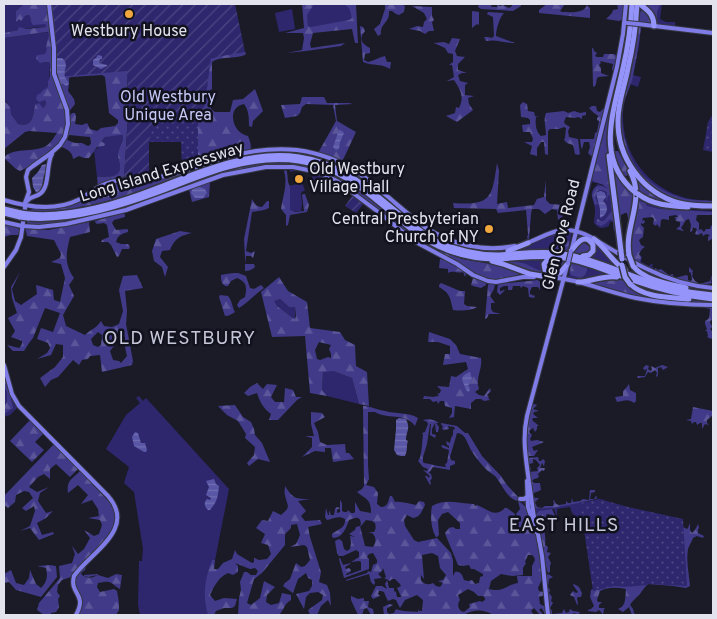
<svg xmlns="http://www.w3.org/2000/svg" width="717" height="619" font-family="Overpass,sans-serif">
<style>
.grass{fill:#2e276e}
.forest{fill:url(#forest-firs);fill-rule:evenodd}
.park{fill:url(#park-dots)}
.garden{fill:url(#garden-furrows)}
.water{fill:url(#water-rules)}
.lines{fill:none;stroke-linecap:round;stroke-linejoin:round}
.major-casing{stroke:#363743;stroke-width:6}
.highway-casing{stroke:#363743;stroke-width:8}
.major{stroke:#7f7ce7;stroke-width:4}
.highway{stroke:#9594fb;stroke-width:5}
.major-bridge-casing{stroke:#363743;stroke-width:6;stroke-linecap:butt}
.highway-bridge-casing{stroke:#363743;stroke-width:8;stroke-linecap:butt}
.major-bridge{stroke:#7f7ce7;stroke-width:4}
.highway-bridge{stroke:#9594fb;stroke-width:5}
.poi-dot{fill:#efa73e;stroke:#11121e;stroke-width:2}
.labels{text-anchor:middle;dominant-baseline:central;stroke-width:5;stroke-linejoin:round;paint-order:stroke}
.poi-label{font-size:16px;fill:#e2e3ec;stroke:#11121e}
.park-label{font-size:16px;fill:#c6c8f5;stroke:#11121e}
.street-label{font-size:16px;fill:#e2e3ec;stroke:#11121e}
.quarter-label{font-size:19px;letter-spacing:1px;fill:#c6c8d9;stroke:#11121e}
</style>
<defs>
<pattern id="forest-firs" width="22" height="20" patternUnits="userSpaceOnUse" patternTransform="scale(1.25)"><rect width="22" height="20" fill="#403a88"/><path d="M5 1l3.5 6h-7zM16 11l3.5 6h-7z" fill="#5b5699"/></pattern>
<pattern id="park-dots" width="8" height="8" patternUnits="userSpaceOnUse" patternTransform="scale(1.25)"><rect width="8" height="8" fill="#2e276e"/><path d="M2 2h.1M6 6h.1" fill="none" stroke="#4c4683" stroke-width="1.8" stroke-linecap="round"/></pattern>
<pattern id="garden-furrows" width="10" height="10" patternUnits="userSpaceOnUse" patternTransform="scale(1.25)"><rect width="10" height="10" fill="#2e276e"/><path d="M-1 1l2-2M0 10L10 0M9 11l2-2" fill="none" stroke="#4c4683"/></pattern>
<pattern id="water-rules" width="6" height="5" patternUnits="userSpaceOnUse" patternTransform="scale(1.25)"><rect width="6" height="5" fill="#5956a6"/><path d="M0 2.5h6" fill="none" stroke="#716eb2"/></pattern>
</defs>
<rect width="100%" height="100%" fill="#1a1b27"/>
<!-- grass -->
<g class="grass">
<path d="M 4,4 L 24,4 L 16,11 L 19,18 L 29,15 L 30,16 L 31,22 L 45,24 L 46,27 C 31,27 18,30 4,33 Z"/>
<polygon points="310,4 351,4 353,21 308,28 305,6"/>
<polygon points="641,4 662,4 660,19 666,22 675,22 675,27 656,25"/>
<polygon points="292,9 295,29 279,32 275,13"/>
<path d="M 627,25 L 629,25 L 625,56 L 607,131 L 608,150 L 616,232 L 614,231 L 613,222 L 610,222 L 609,226 C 602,229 599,229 594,223 C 594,219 595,215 595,211 C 595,199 586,194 598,184 L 604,186 L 603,184 L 592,182 L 587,201 L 588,202 L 586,201 L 619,70 L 626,26 Z"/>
<path d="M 637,26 L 641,26 L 639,46 L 633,75 L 641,77 L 638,87 L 630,84 C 627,94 623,104 623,115 C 622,154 648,188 686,198 C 695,200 704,200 713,201 L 713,205 L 691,204 L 678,201 L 665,196 L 653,189 L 642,179 L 627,158 L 619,119 Z"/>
<path d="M 46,32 L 49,33 L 48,49 L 42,63 L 46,62 L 50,63 L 49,87 L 39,95 L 43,100 L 45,100 L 46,103 L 45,106 L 43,108 L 35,105 C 33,116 33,128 18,124 L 11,114 L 7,102 L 4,100 L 4,38 Z"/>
<path d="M 109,135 L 123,135 C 124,142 118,147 118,155 C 118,159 120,163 120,167 C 120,179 105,176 97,177 L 94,151 L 103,143 L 101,141 L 105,137 Z"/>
<polygon points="292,162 315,166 336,174 334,178 335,179 333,188 315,188 311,173 298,170 290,172 290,166 292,166"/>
<polygon points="302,183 305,190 301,193 302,204 301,211 290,212 286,208 288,186"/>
<path d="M 638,197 C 661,211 687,209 713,211 L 713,215 L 694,214 L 642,217 L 637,240 L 639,255 L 642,256 L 641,262 L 649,266 L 651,264 L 653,264 L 651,268 L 653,266 L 653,272 L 632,260 L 629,246 Z"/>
<polygon points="562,231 572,232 568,252 543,250 515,252 514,250 549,235"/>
<path d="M 578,235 C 596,238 607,256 619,269 L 600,261 L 587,257 L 592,253 L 589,240 L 577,242 Z"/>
<polygon points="546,258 545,273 547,274 547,275 497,261"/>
<polygon points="571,262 614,276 582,281 568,278"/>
<polygon points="280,299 289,307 295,307 295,319 293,318 277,306 273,301"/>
<polygon points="4,365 8,380 19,406 10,415 4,417"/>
<polygon points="323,371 333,371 352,378 359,404 327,396 322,390"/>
<polygon points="139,396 143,401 146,398 229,489 206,606 211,615 140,615 138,605 139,561 142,561 143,549 134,492 124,483 129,467 106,449 126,415 140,403 136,398"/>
<path d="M 531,498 L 538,509 L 596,500 L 598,498 L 598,499 L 607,500 L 598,500 L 581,503 L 583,519 L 578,520 L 572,513 L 570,507 L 557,509 L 557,518 L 554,509 C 548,510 539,510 535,515 L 520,499 Z"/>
</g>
<!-- forest -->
<g class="forest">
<path d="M 24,4 L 85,4 L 129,70 L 127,84 L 128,114 L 124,180 L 98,187 L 97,177 C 105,176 120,179 120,167 C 120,163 118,159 118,155 C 118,147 124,142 123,135 L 120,135 L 105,137 L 101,141 L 105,144 L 104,146 L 97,147 L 89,158 L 84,158 L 79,156 L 73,159 C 73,151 64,147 57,146 L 34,164 L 20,171 L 16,169 L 4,158 C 11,147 34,153 46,146 C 51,143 54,137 57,133 L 29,131 L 25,132 L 4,149 L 4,100 L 10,107 L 11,114 L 18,124 C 33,128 33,116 35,105 L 39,103 L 43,108 L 45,106 L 46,103 L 45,100 L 39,102 L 36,99 L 37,95 L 41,93 L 42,91 L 48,87 L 48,82 L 50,76 L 50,63 L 47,62 L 40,63 L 36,59 L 37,55 L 45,54 L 46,52 L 47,49 L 46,47 L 49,35 L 48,32 L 46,32 L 4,38 L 4,33 L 18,30 L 19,27 L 26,29 L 46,27 L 45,24 L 33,25 L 31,22 L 30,16 L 29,15 L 25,16 L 21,21 L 19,19 L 16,22 L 16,11 ZM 102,75 L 105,77 L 109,113 L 118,120 L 118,123 L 115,126 L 101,128 L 97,131 L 90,129 L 87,123 L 82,125 L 75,124 L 76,117 L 75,113 L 72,113 L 70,116 L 68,113 L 75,104 L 74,99 L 68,91 L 69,84 L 69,78 L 71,77 ZM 69,135 L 90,137 L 91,143 L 90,145 L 88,146 L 82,143 L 75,143 L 67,140 Z"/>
<path d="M 302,4 L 314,4 L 307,15 L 308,26 L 311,27 L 349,20 L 352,18 C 350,10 350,6 342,4 L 356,4 L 358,43 L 355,43 L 352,29 L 313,33 L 310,44 L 311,48 L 345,43 L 341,46 L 306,51 L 286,53 L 302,50 L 304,38 L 303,33 L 285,33 L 304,28 Z"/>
<path d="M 385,4 L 403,5 L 405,6 L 404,12 L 399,15 L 396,14 L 392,11 L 389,11 C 390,23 380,23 381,34 L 378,36 L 374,29 L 380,24 L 385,9 Z"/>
<polygon points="479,4 482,5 490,4 492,7 497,7 497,4 500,6 503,5 509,8 512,6 512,4 521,4 521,6 513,11 481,9 478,7"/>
<path d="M 547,4 L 565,4 L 560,11 L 562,12 C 570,12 584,14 587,5 L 590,8 L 590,18 L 539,13 L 539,10 Z"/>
<polygon points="617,4 624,4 623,19 619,21 606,19 612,13 613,10 618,9"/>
<polygon points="643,4 660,4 657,12 657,24 656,23 652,11"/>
<polygon points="412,6 432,7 432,16 434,20 432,22 434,31 429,31 425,34 420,31 409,29 417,26 423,27 424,22 427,19 424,13"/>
<polygon points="642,10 644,10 650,16 652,23 637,23 639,13"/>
<polygon points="472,11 479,12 479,25 477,24 472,28"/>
<path d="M 488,12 L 504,13 C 499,18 496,30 496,36 L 515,43 C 505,43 496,39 486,41 L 484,37 L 488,37 L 492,38 L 494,36 L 493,17 L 487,14 Z"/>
<path d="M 628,25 L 623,59 L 608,121 L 606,140 L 615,231 L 614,231 L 613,221 L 610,219 L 605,224 L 601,226 L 596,224 L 597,220 L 598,219 L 600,221 L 604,221 L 612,211 L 610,196 L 608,195 L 607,200 L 606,201 L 607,192 C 603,190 600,189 597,191 C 594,196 596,199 598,204 L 596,205 L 594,204 L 594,202 L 592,196 C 594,185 599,184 608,189 C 604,183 596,184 592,180 L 617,82 L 623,52 L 626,26 Z"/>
<path d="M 360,26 L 363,27 L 365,31 C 358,39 362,44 370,48 L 370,53 L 365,54 L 364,60 L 368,62 C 374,61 379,57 385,56 L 387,62 L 391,62 L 390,69 C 381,63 372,66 363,62 Z"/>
<path d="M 638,26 L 641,27 C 639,43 636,60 633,76 C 631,86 625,96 623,106 C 619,126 627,156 640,172 C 651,185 669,195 686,199 C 695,201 704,200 713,201 L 713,203 L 696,203 L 686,201 L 670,197 L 659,192 L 641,175 L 633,166 L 627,155 L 620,131 L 620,114 L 626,89 L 630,78 Z"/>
<path d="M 452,38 L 460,39 L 455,51 L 457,56 L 465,57 L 458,64 L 458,70 L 467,73 L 462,73 L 458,75 L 460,81 L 468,83 L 465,85 L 465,95 L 474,96 L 468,98 L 469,104 L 473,110 L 457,122 L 446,116 L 455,113 L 456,107 L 459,108 C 465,97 460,89 454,80 L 447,81 L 454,77 L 452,65 L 449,65 L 453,62 L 453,54 L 448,53 L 445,48 L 434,43 L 444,42 L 449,44 Z"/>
<path d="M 592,48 L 593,48 L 594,51 L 597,53 L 595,56 L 597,57 L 603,57 L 604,54 L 614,54 L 617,56 L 613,71 L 612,69 L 613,64 L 600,61 L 601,63 L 599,65 L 601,68 L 601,73 L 609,76 L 598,77 C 595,80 598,84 594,87 L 593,86 Z"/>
<path d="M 243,50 L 246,53 L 245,55 C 235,59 219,56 212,62 L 212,89 L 209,91 L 211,100 L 211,109 L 215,112 L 230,112 L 233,100 L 243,99 L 255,89 L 263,111 L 253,121 L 252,127 L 249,126 C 249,119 249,110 244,104 C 226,107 232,133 248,136 C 250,141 252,146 250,151 L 226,156 L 182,170 L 170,173 L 182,163 L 182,142 L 149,142 L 185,65 Z"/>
<polygon points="302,97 324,97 327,103 349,103 353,104 335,105 337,121 356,132 342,162 318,153 336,121 333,105 306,104 302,107 300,113 297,116 285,118 281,105 300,104"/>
<path d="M 523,102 L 527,104 L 528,111 L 534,112 L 535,116 L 539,117 L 536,117 C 535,124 536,132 541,136 L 546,135 C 546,128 543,119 546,113 L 564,111 L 568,113 L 574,111 L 580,113 L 586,112 L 586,115 L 582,116 L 582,119 L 578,117 L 575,118 L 566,117 L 564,122 L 565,124 L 570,127 L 568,131 L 569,137 L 578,139 L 580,154 L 578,155 L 575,154 L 573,145 L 567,143 L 564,140 L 565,138 L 566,128 L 564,127 L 559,129 L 550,129 L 548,131 L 548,155 L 545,154 L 544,142 L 541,142 L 537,148 L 537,156 L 530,154 L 532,146 L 524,142 L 532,142 L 533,139 L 530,132 L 523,132 L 522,125 L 530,124 L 530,120 L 528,118 L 521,117 L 520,105 Z"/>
<polygon points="592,106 596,106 597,111 600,112 604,108 593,155 591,156 588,153 590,147 589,142 584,142 582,149 581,147 580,139 594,139 595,133 597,132 599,121 597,120 597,118 599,116 594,113 589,108"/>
<path d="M 278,151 L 288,152 L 289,154 L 264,153 L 244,157 L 201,169 L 134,194 L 91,205 L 79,207 L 70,210 L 40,213 L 28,212 L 29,210 C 48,205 68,210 84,197 L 88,200 L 91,194 L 102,187 L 111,184 L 158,179 L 232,158 L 250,154 ZM 108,188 L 118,195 C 111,198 102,197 94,200 L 93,195 Z"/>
<path d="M 614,151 L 618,151 L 627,168 L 628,175 L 626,176 C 618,171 614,161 614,151 Z"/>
<path d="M 277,162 L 289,162 L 287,164 L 268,166 L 209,178 L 146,202 L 125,208 L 69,222 L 39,225 L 29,225 L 27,223 L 27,220 C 72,224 117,210 158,195 C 181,187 204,177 227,170 C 243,166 260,164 277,162 Z"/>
<polygon points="292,163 311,166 336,175 334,177 317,170 292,165"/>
<path d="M 497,163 L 499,171 L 497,204 L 507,202 L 508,208 L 534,205 L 537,199 L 544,197 L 546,180 L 546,200 L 550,204 L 566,205 L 563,216 L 558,220 L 557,210 L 552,209 L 545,214 L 539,209 L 532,209 L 531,214 L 529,239 L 527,238 L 528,234 L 526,210 L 498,213 L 496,209 L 454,208 L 453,203 C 492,206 492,197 497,163 Z"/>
<path d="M 345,167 L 352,170 L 373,187 L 422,227 L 437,236 L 438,239 C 402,221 379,186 343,169 Z"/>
<path d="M 285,170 L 287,171 L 288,182 L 290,187 L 290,210 L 295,212 L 304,211 L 302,195 L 303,194 L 305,194 L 309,205 L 307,212 L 290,215 L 288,225 L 286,226 L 286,215 L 281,209 C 283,195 288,184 284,171 Z"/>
<path d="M 614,170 C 620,180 626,189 635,196 L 627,230 L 629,223 L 627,213 L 625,213 L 621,215 L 620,224 L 619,224 Z"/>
<path d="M 340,177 L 353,185 L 356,189 L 360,191 C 385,211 408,234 437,249 L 436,251 L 413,239 L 338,180 Z"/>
<polygon points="210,182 209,197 192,202 189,189"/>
<path d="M 638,182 L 654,195 L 674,203 C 661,205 649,197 638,192 Z"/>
<path d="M 252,199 C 255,204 255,206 262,207 L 267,201 L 269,201 L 269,208 L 264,210 L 252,212 L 246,251 L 251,253 L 255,251 L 253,258 L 251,256 L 246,256 L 245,264 L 254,264 L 255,267 C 251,270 249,271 245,271 L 245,257 L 244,239 Z"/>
<path d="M 639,201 L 645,203 L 647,206 L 659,209 L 713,212 L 713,215 L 697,215 L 696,220 L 699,223 L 699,230 L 701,229 L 704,232 L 706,229 L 710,229 L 711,226 L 713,224 L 713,240 L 712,239 L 708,241 L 708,237 L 710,235 L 706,234 L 703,236 L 702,233 L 698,235 L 695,234 L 697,229 L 693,227 L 692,231 L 690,232 L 691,225 L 689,219 L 686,220 L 681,228 L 684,231 L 683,231 L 676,229 L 680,226 L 680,222 L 676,221 L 675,217 L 678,217 L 676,215 L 669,216 L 669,220 L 663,219 L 661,220 L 660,228 L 657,224 L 656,226 L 653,224 L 654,219 L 652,217 L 643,218 L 642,221 L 644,220 L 645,222 L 643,224 L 641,223 L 641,225 L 644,228 L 643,237 L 639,240 L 641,245 L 645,247 L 642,249 L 639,254 L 641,258 L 640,262 L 649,267 L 647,268 L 632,259 C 628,242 634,223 639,206 Z"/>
<path d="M 123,213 L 125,215 L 125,217 L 114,220 L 112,223 L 116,230 L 127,229 L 128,230 L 128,232 C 121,234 118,235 116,242 L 121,244 L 128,244 L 130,247 L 129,249 L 122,249 L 119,256 L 117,257 L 111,245 L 108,242 L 101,242 L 102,240 L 109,237 L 107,225 L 104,223 L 97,224 L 95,222 L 95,221 Z"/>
<path d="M 89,222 L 90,232 L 70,237 C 66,253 64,264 74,278 L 69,285 L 74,296 L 63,315 L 66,326 L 85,335 C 91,329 97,328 101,321 L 104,326 L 112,327 L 119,324 L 123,311 L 119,290 L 123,276 L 137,275 L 143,288 L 125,291 L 127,311 L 126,324 L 133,361 L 132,365 L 102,372 L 100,355 L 90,356 L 88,359 L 82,360 L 79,365 L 73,360 L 58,377 L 51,380 L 45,387 L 40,378 L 55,367 L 63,357 L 63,345 L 56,344 L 51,355 L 37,359 L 47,353 L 50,348 L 48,343 L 37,339 L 41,328 L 53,332 L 60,313 L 45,308 L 33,338 L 29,343 L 24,351 L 13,351 L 7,345 L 19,348 C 22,345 22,344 22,341 L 11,337 L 15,331 L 8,318 L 17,313 L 12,298 L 11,287 L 20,272 L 12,289 L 15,301 L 21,305 L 37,294 L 36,285 L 53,290 L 54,300 L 60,302 L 65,278 L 61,264 L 51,262 L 60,258 L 61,254 L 54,240 L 27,236 L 25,228 L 48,230 ZM 98,332 L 102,335 L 101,345 L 98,347 L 93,345 L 91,339 ZM 122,335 L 125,337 L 125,347 L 127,356 L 121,363 L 119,361 L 113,360 L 110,351 L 114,346 L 116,339 Z"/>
<polygon points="4,224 20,229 18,235 11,235 4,237"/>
<path d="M 180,231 L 192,233 C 180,236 175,238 170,250 L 162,251 L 160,257 L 168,267 L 165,277 L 162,267 L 154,261 L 152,251 L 156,239 Z"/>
<path d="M 559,236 C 564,237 566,241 569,241 L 568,252 L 555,250 L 554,248 L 554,243 Z"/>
<path d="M 442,239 L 465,247 L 479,249 L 507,250 C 484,253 462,249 441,241 Z"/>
<polygon points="583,242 589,246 591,252 583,254 574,253 576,246"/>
<path d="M 440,251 L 444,251 L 462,259 L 502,266 L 520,273 L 520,274 C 504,280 487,283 471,272 C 466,269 463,265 458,263 C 452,259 446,257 440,254 Z"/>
<path d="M 440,259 C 449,260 459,267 466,274 L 465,277 L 463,272 C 458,274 454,270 448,273 L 448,269 L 439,268 Z"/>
<path d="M 554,261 L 566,261 L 561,271 L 552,272 L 549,270 C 548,265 550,262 554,261 Z"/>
<polygon points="508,262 518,262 526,264 544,273 533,273 508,264"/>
<path d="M 571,263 L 587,268 C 587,273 585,276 580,278 L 571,275 L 570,272 Z"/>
<path d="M 638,267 C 653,274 667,280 683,284 C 691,286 707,288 713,291 L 691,288 L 677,284 L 649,275 L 638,268 Z"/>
<polygon points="689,267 693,271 692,273 693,273 692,276 695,281 700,284 710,281 713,272 711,282 713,283 707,284 707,286 695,285 655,272 655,268 658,270 661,269 669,275 673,274 673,276 675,278 686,275 688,276 688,280 691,281 692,279 691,275 691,273 689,272"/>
<path d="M 234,273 L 238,273 L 246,276 L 250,288 L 254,289 L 261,285 L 264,288 C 255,294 249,302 239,308 L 237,305 L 240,300 L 245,297 C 247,287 247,282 237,278 L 231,281 L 228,286 L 225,286 C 221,283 221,280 221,275 L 226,274 Z"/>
<path d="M 279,277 L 288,291 L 307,302 L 310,328 L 340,332 L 345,340 L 355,345 L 356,366 L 367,372 L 369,406 L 359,404 L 352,378 L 333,371 L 323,372 L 322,390 L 327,396 L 310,393 L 305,336 L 272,337 L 261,292 ZM 280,299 L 289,307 L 295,307 L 296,316 L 295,319 L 293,318 L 277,306 L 274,301 ZM 319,342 L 331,345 L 329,349 L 331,354 L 331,358 L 328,357 L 320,360 L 317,359 L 315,350 Z"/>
<polygon points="473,278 486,282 486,285 481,288 473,286 471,285"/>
<path d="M 604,279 L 617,279 L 623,280 L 637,293 L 651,297 L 713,302 L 713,304 C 690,303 666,302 643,298 C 627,294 611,288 594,284 L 597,281 Z"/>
<polygon points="538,280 540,282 540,290 538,287 532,287 530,291 530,294 535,296 534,298 529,297 528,288 523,286 521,288 520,286 513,286 512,290 508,290 508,286 504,286 500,288 500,291 502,291 503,290 505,290 500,295 497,292 498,284"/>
<path d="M 441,283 L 460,291 L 465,291 L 464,304 L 467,306 L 477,307 C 471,311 460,311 453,310 C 450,298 451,294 439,287 L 439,285 Z"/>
<polygon points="493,283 495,284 494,289 490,296 495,303 491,303 491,309 493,312 501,314 489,314 487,318 485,319 488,285 489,284"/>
<path d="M 220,295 L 228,296 C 232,300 232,307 235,312 C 232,314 229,316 225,316 L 219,297 Z"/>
<polygon points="701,307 708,307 712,308 713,307 713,321 711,320 710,322 711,325 713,326 710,329 713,332 713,338 712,338 711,339 707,337 708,336 707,331 705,331 707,329 705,324 705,321 707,320 709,318 710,309"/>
<path d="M 429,332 L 450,339 L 456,345 L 460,354 L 481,358 C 483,368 475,378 479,389 L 475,392 L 479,395 L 484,396 L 490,388 L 491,391 L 487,395 L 489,397 L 488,398 L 490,400 L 484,401 L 481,399 L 476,399 L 471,403 L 471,409 L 455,406 L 454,417 L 449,418 L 452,413 L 452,408 L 445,406 L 444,401 L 440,401 L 438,404 L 437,401 L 433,402 L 430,399 L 423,399 L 424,396 L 433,397 L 438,396 L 439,395 L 437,394 L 440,393 L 441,390 L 437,386 L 449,387 L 451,376 L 456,377 L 468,369 L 466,362 L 443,365 L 445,354 L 450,354 L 450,346 L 438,342 L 428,342 Z"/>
<polygon points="646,365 649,366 648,369 650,371 652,370 651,366 655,368 662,365 668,367 663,370 661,367 658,368 658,375 657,377 656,376 657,373 655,370 651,373 648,372 645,377 638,378 637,376 645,376 647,369 644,370 643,368"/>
<polygon points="4,370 13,408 4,414 4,407 7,402 7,392 4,386"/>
<path d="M 257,383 L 263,389 L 267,384 L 277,385 L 271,397 L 275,402 L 284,402 L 285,388 L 293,390 L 296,397 L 302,397 L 297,400 L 278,420 L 269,420 L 271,414 C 263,408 260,402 257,393 L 248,396 L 244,393 L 250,387 Z"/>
<path d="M 629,384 L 630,390 L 636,393 L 636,401 L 634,403 C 628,398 623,401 617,402 L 615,397 L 623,396 L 623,391 L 626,388 Z"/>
<path d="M 534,404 L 537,405 L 533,409 L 539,411 L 534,412 L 533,414 L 538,418 L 533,418 L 532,420 L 539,426 L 537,426 L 537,429 L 535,432 L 533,428 L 530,430 L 529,432 L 532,435 L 530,439 L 531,441 L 537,440 L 544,442 L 532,447 L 534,451 L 537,450 L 538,450 L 534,456 L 529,456 L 529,458 L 538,457 L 539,461 L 541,461 L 543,459 L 545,461 L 544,466 L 542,463 L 540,468 L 545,468 L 544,471 L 542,470 L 537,475 L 539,475 L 538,478 L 534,479 L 532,481 L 534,483 L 540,483 L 541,490 L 534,493 L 534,496 L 535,498 L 539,498 L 535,502 L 537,507 L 542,508 L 545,506 L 553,506 L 554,503 L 552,499 L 553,501 L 554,500 L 556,504 L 559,505 L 566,504 L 566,501 L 568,503 L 571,503 L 572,498 L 573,502 L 580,501 L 583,499 L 589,500 L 590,490 L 595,490 L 595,492 L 591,493 L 590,499 L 594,499 L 596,496 L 597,497 L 596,499 C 584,502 544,511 534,508 L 529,472 L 538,471 L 537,468 L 540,465 L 536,460 L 533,459 L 533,463 L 529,464 L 531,469 L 528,470 L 525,440 L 529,412 L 532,405 Z"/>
<polygon points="235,405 243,417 251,422 254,429 255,435 262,443 270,462 258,459 249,466 247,463 254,455 255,447 245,438 246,434 238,421 227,415 218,406"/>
<path d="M 363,406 L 365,406 C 372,407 378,410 385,411 C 396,414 408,412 418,418 L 415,426 C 405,412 387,420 375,412 L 368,412 L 368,465 L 369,479 L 366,485 L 374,487 L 378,493 L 377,504 L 381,507 C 389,507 388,500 390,496 L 392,496 L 395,502 C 402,501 409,504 416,505 L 419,501 L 424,502 L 425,505 C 422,510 421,517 413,518 L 407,515 L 404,520 L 405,526 L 414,540 L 418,542 L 437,538 L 451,553 L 453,560 L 453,576 L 455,572 C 461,571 462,575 464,580 L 468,581 L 472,580 L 475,584 L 479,583 L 480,577 L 483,576 L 483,574 L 474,569 L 471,569 L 469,565 L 463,566 L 458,565 L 446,536 L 445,533 L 449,528 L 453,527 L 456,529 L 460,529 L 460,523 L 448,512 L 442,514 L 438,520 L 439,535 L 437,537 L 436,537 C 431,529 430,515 432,506 C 446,498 458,504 474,504 L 475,506 L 477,505 C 489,510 495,518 505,508 L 507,508 L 515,514 L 513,520 L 518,518 L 516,514 L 520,509 L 518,501 C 507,499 502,484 495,476 C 493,474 490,473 488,471 C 482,466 472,453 469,446 C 466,440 465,434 457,433 L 450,457 L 451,460 L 455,461 L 455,464 L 450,466 L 450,470 L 433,467 L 429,473 L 431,474 L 432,478 L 430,481 L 431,483 L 430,485 L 425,476 L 427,476 L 429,478 L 430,476 L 423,470 L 427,471 L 428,469 L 423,467 L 418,461 L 420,458 C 422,450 422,443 423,434 L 422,433 L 425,432 L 428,424 L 427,422 L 423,420 C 428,418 435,420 439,423 L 436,423 L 439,427 L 438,432 L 436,432 L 435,423 L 432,429 L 432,434 L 436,435 L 435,438 L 430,435 L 431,424 L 430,424 L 427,444 L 423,457 L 423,462 L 424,463 C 431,464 441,467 446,467 L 445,464 L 447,463 L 449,450 L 443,448 L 441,446 L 443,445 L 449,448 L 449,446 L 447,445 L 446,441 L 450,443 L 451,438 L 453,435 L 453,430 L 455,429 L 454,427 L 448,426 L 449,429 L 443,430 L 442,428 L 443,427 L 441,424 L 441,423 L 457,426 L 465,433 L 468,433 L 482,456 L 501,476 L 507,485 L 519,498 L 520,502 C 537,512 542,560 545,579 L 542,579 L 538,588 L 539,591 L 543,592 L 545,595 L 539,597 L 540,604 L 546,607 L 545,615 L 543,610 L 541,608 L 539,610 L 542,613 L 542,615 L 540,615 L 534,608 L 531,611 L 534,615 L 493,615 C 485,609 472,609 464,615 L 384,615 L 383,607 L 389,604 L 393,605 L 387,608 L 387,612 L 389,614 L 394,613 L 396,609 C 403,612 410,611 418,612 L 418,609 L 419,611 L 422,611 L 423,600 L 417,595 L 405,600 L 400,608 L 396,600 L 393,599 L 388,601 L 386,597 L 384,592 L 381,591 L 379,591 L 378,594 L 380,596 L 373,599 L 371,596 L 376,586 L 382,586 L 387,589 L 385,584 L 387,580 L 389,588 L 394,588 L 394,591 L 396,592 L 397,597 L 401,597 L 401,596 L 397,588 L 401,586 L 400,584 L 395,579 L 392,579 L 390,581 L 384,578 L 386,577 L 383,568 L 382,571 L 378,574 L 382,578 L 374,579 L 375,583 L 374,585 L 371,582 L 369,574 L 346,581 L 346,580 L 367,573 L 368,571 L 371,572 L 373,565 L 377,563 L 377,560 L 373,553 L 369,554 L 367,557 L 369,559 L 369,569 L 344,578 L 339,559 L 340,558 L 343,565 L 351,563 L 350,564 L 345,567 L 346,569 L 349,568 L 351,570 L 350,572 L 346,574 L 346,575 L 347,575 L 361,570 L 361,562 L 359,561 L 351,562 L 359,557 L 359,552 L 356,550 L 343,556 L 339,556 L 337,553 L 335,541 L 339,539 L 342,541 L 344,549 L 347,551 L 350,549 L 351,543 L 350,536 L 355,537 L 349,534 L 355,530 L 356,527 L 360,526 L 365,546 L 373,547 C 376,542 377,538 372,533 L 368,532 L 374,532 C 376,529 376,527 375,523 L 372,521 L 366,520 L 361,526 L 360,526 L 361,524 C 360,515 355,518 349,520 C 346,528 343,537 334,538 L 332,537 L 332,534 C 338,529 346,528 345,519 C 339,515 333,519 327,520 L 325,517 L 326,508 L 328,515 L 329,515 L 329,510 L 331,515 L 334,515 L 335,509 L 337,507 L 340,508 L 337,510 L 337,513 L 340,512 L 340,500 L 342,503 L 342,511 L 344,512 L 347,512 L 348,510 L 351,513 L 354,513 L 355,512 L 355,502 L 360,511 L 371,513 C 371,499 367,500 357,492 L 362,489 L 364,486 ZM 432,553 L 438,556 L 440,568 L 446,575 L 443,580 L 438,581 L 443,583 L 440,587 L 436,586 L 433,583 C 429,585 424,585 421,580 L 421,575 L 424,579 L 422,555 ZM 528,555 L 532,555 L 534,557 L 535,560 L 532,566 L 532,576 L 517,576 L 518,583 C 506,585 502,593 489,589 L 491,581 L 501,574 L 512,576 L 523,575 L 523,568 L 526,563 L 525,562 ZM 468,589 L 474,592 L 478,596 L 483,596 L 485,598 L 485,600 L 482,602 L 480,601 L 469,604 L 470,607 L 464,612 L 461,611 C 458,608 457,604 460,600 L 458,595 Z"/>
<polygon points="693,407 713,411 713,415 707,420 707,423 709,425 705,424 702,429 702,423 700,423 697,425 696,422 694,422 692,424 691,421 686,420 691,419"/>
<polygon points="311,412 322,413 325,417 314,423 318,432 320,442 327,445 345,444 346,453 349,453 354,459 333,462 331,448 325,448 325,452 315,451 302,457 312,447 312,438 305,436 314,436 311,424"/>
<polygon points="30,420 43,434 35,442 44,450 32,462 10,441"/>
<polygon points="54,444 78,469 70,477 56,464 50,469 50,479 44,474 38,477 29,487 37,492 49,487 40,493 38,501 46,513 53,511 46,518 37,523 42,535 53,532 54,534 39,540 30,528 20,531 30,526 35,511 34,506 26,511 22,508 33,498 29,492 24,491 16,495 15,502 8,508 4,505 4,496"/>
<path d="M 80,471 L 112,505 L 116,518 L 114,529 L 104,542 L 71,577 L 62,580 L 58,585 L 57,592 L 60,596 L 58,599 L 59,607 L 56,612 L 51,613 L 51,615 L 44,615 L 37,610 L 39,603 L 60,578 L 59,566 L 72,563 L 75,554 L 72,546 L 78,554 L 84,549 L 90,538 L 84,530 L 94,536 L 99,534 L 102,525 L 100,520 L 88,518 L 99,516 L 98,509 L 92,500 L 81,504 L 88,495 L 78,485 L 68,493 C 66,481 72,479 80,471 Z"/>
<path d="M 285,486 C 293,499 296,499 310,499 L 298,501 L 306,511 L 301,516 L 305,521 L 320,520 L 322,524 L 308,527 L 310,537 L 321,572 L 319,582 L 327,585 L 330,593 L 331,606 L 328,600 L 321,606 L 317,615 L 310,615 L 308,610 L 322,600 L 323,595 L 318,592 L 310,593 L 306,597 L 304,609 L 296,594 L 309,591 L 312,586 L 312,580 L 308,578 L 306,573 L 298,579 L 293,593 L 283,586 L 285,583 L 290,579 L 296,563 L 301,567 L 305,566 L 310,560 L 307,547 L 304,545 L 290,547 L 296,544 L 300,535 L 297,524 L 291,525 L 291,528 L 285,534 L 285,545 L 262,573 L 254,579 L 247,603 L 251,605 L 260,598 L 264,581 L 275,587 L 267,595 L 266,602 L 271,605 L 279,603 L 282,593 L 291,595 L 291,600 C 283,605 285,609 279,615 L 272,614 L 271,615 L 238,615 L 239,598 L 241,590 L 240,582 L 244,572 L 247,572 L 251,575 L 256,575 L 258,571 L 255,568 L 250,569 L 235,563 L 238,566 L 238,572 L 233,575 L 228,573 C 219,577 214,586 210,595 L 215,601 L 224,598 L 237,599 L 235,606 L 232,608 L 224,608 L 216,611 L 214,615 L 208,615 C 202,594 205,580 212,560 L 215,560 L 214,569 L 218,569 L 223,563 L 232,559 L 235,550 L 237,554 L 252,563 L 254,562 L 254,558 L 259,560 L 267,559 L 271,554 L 268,545 L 261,543 L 265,534 L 256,528 L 262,520 L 268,521 L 273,511 L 281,515 C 292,506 287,506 285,495 C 284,493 285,489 285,486 Z"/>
<path d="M 552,509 L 555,516 L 555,519 L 553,519 L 553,515 L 547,514 L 546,516 L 547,517 C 541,528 547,535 545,545 L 548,547 L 547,552 L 551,553 L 548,557 L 551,563 L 550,566 L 550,572 L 548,573 C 543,561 546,546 539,535 L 535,515 L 539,511 Z"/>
<path d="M 676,520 L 683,522 L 683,527 L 687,529 L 688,528 L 690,523 L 690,530 L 692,533 L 695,530 L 698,524 L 699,528 L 698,529 L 698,533 L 704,536 L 703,538 L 697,536 L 693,538 C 692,542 689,545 688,549 C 686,561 689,573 690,586 L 686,588 L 673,586 L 649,584 L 647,585 C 644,588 642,591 640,594 C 636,598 633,600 630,605 L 633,609 L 634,613 L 636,615 L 632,615 L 629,607 L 623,612 L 618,609 C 627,606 625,596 626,589 C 617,587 607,587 600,591 L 597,600 L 598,602 L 602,602 L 599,605 L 599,608 L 605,608 L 604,609 L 603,615 L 602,615 L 602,613 L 599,610 L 596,612 L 588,611 L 588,610 L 591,609 L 594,606 L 590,597 L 591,590 L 595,588 Z"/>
<path d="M 88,560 L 85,570 L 81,573 L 82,575 C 88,579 92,578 98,575 L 88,577 L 84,576 L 84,575 L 98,574 L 98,575 L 108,578 L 116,574 L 122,575 L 120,589 C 109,582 112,580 98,583 L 97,587 L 100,592 L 114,589 L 117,591 L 119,603 L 119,610 L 116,615 L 76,615 L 80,607 L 74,587 L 76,573 Z"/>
<path d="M 50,565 L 56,566 L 57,577 L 41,597 L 16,590 L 9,582 L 4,583 L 4,574 L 11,570 L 16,583 L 24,585 L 29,578 L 30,570 L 36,584 L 41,588 C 47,582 48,576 46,568 L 37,566 Z"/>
<path d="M 548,574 L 553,577 L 549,579 L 548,587 L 550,590 L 549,593 L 552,597 L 551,601 L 553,603 L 550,608 L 552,611 L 552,614 L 562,613 L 564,609 L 566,613 L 569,612 L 570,609 L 573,611 L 580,612 L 578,615 L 574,613 L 572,615 L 568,614 L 567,615 L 550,615 L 548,612 C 550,605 548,597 547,589 C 546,585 547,580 546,576 Z"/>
<polygon points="574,584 579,587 582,593 581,597 578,597 577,598 578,604 577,605 574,597 570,595 573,591 576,593 578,592 573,585"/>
<polygon points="351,596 358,599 364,598 364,601 369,601 368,607 373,609 374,615 371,615 367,608 364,609 362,615 358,615 351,600"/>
</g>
<!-- park -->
<g class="park">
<polygon points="198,67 198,164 182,170 181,142 137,142 138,74"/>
<polygon points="713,114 713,152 703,150 708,122"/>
<polygon points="596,500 603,500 628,507 683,519 687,586 648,584 647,585 626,587 614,586 593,591 580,503"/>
</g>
<!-- garden -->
<g class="garden">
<polygon points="53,4 235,4 245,52 211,58 204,111 154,120 149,142 149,176 124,179 128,114 127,71 57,77 55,71"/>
<polygon points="353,195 364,203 356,213 345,206"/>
</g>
<!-- water -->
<g class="water">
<polygon points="98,55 102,56 102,59 100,59 99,63 107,65 107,66 101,69 93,65 93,60 96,58"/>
<path d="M 57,58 L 62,58 C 70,65 63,69 65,77 C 66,79 68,81 69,84 L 66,86 C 57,79 55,70 57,58 Z"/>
<polygon points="339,130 342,131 344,133 340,142 339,149 336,150 333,147"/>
<polygon points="46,164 48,166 47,173 44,175 41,192 37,194 33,187 32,178 38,172 42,165"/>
<path d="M 117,187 L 119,191 L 118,195 C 111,198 102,197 94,200 L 91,198 C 96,192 109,188 117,187 Z"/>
<polygon points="200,187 205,189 207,193 203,198 195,198 191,193 193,188"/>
<path d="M 601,191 L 605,193 L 606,197 L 603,201 C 610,207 607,215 600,218 L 600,209 L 596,193 L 597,192 Z"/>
<path d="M 470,372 L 472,379 L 468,386 L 470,388 L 469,392 L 466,390 C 464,382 457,377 470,372 Z"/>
<path d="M 399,418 L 406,419 C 411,429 406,431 406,440 L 408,441 C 406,446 408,450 405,456 L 401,456 L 397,455 L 394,450 L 396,429 L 396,420 Z"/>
<polygon points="135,432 138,433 141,443 145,443 147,450 146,452 144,452 134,446 132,437"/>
<path d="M 214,479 L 216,484 L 219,486 C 218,497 217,502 210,510 L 208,510 C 205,507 203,503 207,499 L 210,500 L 211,498 L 206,495 L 209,487 L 206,481 Z"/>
</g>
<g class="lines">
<defs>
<g id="major">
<polyline points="638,24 713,33"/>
<path d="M 4,200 C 27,207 56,211 78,200 C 90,194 98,185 111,182 C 131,177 152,179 172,175 C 184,172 196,166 208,163 C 236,153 267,147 297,150 C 319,153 339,160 357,172 C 368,179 377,188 387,196 C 399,206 412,218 425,227 C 451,245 484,252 515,246"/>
<path d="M 27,201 C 31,196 37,197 41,193 C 50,185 46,164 52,154"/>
<polyline points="4,222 22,226 39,227 66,224 126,210 223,175 266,167 293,167 318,172 337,181 381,214 414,241 457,264 473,275 488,281 496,282 523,277 534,277"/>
<polyline points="21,237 25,208 25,203 29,192 26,177 28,170 33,166 50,154 60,145 65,137 68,124 67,110 54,74 54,48 49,4"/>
<path d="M 527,243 C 539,239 550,231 563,230 C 584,229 599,243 616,252 C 626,258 636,264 647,269 C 667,279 690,286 713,288"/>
<polyline points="572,248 617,67 623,34 626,4"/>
<polyline points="4,267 16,250 21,237"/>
<path d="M 546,277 C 577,278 606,292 636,298 C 661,303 688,305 713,305"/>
<path d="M 4,365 L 12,394 L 19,406 L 108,496 C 137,529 91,552 74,576 C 69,595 88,593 76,615"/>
<polyline points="527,481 528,507 536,532"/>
<polyline points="520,499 524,499 527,497"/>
<polyline points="539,539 542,556 548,615"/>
<path d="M 539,540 C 538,532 536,525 534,517 C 532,506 531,494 529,482 C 526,459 522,439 527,416 L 567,266"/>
</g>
<g id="highway">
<path d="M 632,4 C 631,25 628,47 623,68 C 614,112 594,159 636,193"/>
<path d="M 637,4 C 636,25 633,47 628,68 C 625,85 618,102 618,120 C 617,158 643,193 679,203 C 690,206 702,206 713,206"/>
<path d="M 640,4 C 648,11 654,14 654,26"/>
<polyline points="609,156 621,251"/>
<path d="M 638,194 C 653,205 669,206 688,207"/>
<polyline points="4,209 21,213"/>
<polyline points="4,213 20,217"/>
<path d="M 28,214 C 73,218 119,203 160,187 C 204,170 251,150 299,157 C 341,163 367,187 399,214 C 411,224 424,235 438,242 C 457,250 477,255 497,255 C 517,254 537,251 557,253 C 589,257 617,271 647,281 C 668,289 691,293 713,295"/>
<path d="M 28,218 C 74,221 121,206 164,190 C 206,173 252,154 299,161 C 341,167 367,192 398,218 C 411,229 423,239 438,246 C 457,255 477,259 497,259 C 517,258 537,255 557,257 C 582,260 605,270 629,279 C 657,289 684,296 713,299"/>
<path d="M 594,239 C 606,248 612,262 625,270"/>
<polyline points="508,251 528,243"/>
<path d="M 571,251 C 577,243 585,232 593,245 L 593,251 L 589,255 L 583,256"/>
<path d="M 629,255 C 624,225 646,200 630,171"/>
<polyline points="553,259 548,259 544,264 545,270 551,274 560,273 568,263"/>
<polyline points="492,261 503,264 530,274 548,277"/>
<path d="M 633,266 C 644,280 669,284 686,288"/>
<path d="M 578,282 C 591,282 603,275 617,277"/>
<path d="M 630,284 C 645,298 669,297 689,299"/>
</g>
</defs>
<!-- major casing -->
<use href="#major" class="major-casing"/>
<!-- highway casing -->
<use href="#highway" class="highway-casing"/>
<!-- major -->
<use href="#major" class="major"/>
<!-- highway -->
<use href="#highway" class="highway"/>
<defs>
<g id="major-bridge">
<polyline points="627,23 638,24"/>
<polyline points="568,263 571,251"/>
</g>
<g id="highway-bridge">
<polyline points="636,193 638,194"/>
<polyline points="21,213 28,214"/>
<polyline points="20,217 28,218"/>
<polyline points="621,251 622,259"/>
<polyline points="629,255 633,266"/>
<polyline points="622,265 625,277 630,284"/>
</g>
</defs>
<!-- major-bridge casing -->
<use href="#major-bridge" class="major-bridge-casing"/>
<!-- highway-bridge casing -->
<use href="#highway-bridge" class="highway-bridge-casing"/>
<!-- major-bridge -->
<use href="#major-bridge" class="major-bridge"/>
<!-- highway-bridge -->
<use href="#highway-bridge" class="highway-bridge"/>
</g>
<!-- markers -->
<g class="poi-dot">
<circle cx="129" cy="14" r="5"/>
<circle cx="299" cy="179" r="5"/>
<circle cx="489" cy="229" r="5"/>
</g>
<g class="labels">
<!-- poi labels -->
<g class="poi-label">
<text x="129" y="32">Westbury House</text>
<text x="309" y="170" text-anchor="start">Old Westbury<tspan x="309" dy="18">Village Hall</tspan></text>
<text x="479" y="220" text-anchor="end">Central Presbyterian<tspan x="479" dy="18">Church of NY</tspan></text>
</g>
<!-- park labels -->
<g class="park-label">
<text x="168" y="98">Old Westbury<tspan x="168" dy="18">Unique Area</tspan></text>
</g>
<!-- street labels -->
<g class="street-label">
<text transform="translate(162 173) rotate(-17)">Long Island Expressway</text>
<text transform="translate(562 235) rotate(-76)">Glen Cove Road</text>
</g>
<!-- quarter labels -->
<g class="quarter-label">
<text x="180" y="339">OLD WESTBURY</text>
<text x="564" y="526">EAST HILLS</text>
</g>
</g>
<!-- border -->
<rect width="717" height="619" fill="none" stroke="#e2e3ec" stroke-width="10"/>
</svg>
